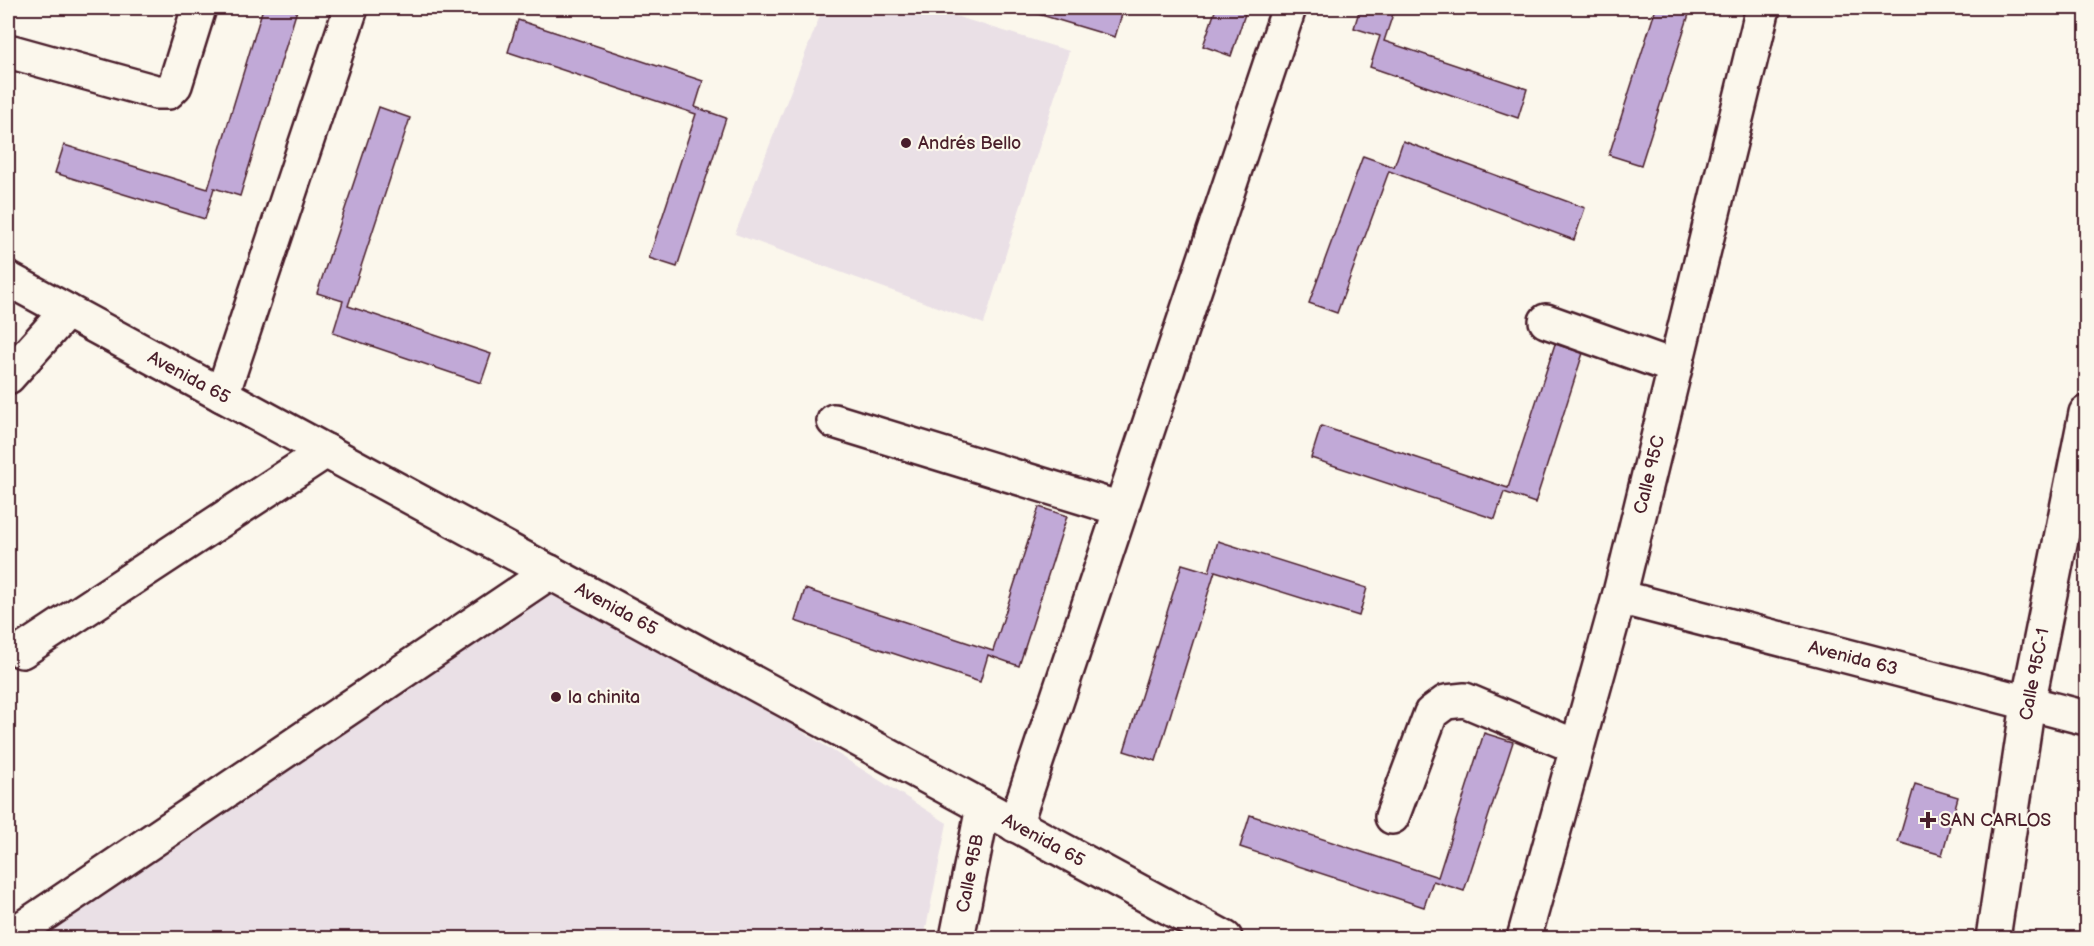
<svg xmlns="http://www.w3.org/2000/svg" width="2094" height="946" font-family="'Balsamiq Sans',sans-serif">
<style>
.built{fill:#eae0e6}
.building{fill:#c1a9d7;stroke:#4a1f2b;stroke-width:1.5}
.lines{fill:none;stroke-linecap:round;stroke-linejoin:round}
.minor-casing{stroke:#4a1f2b;stroke-width:38}
.minor{stroke:#fbf7ec;stroke-width:33}
.poi-dot{fill:#4a1f2b;stroke:#fbf7ec;stroke-width:2}
.labels{text-anchor:middle;dominant-baseline:central;stroke-width:4.5;stroke-linejoin:round;paint-order:stroke}
.poi-label{font-size:18px;fill:#4a1f2b;stroke:#fbf7ec;text-anchor:start}
.street-label{font-size:18px;fill:#4a1f2b;stroke:#fbf7ec}
</style>
<rect width="100%" height="100%" fill="#fbf7ec"/>
<filter id="ink" filterUnits="userSpaceOnUse"><feTurbulence type="fractalNoise" baseFrequency=".0167" numOctaves="2"/><feDisplacementMap in="SourceGraphic" scale="12" xChannelSelector="R" yChannelSelector="G"/><feConvolveMatrix kernelMatrix="1 2 1 2 8 2 1 2 1" color-interpolation-filters="sRGB"/></filter>
<g filter="url(#ink)">
<!-- built -->
<g class="built">
<polygon points="823,8 929,8 1069,51 984,324 735,234"/>
<polygon points="550,572 947,823 924,938 8,938"/>
</g>
<!-- building -->
<g class="building">
<polygon points="263,8 291,8 297,10 240,196 214,188 205,219 55,173 64,145 208,189"/>
<polygon points="1018,8 1124,8 1115,37"/>
<polygon points="1216,8 1247,8 1231,56 1203,46"/>
<polygon points="1360,8 1395,8 1384,41 1527,89 1518,118 1370,67 1380,36 1354,28"/>
<polygon points="1656,8 1691,8 1641,165 1609,155"/>
<polygon points="518,20 703,81 695,107 726,118 677,267 649,258 696,114 508,52"/>
<polygon points="379,107 410,118 348,306 491,354 481,383 333,333 343,301 317,293"/>
<polygon points="1403,141 1585,208 1574,240 1389,171 1337,313 1309,303 1363,156 1394,167"/>
<polygon points="1555,344 1583,353 1535,503 1504,492 1495,519 1311,458 1321,426 1508,488"/>
<polygon points="1039,507 1067,516 1019,666 988,655 980,682 795,621 805,589 993,651"/>
<polygon points="1218,541 1367,588 1359,616 1215,571 1156,761 1124,751 1182,564 1209,572"/>
<polygon points="1484,733 1513,742 1464,891 1433,881 1424,907 1240,847 1250,815 1438,877"/>
<polygon points="1915,784 1958,797 1942,855 1898,842"/>
</g>
<g class="lines">
<defs>
<g id="minor">
<polyline points="12,52 156,92 168,92 175,85 199,8"/>
<path id="s1" d="M 8,279 L 1225,938"/>
<polyline points="1546,321 1675,367"/>
<polyline points="8,377 67,311"/>
<polyline points="222,395 351,8"/>
<polyline points="834,421 1121,509"/>
<path id="s2" d="M 1619,597 L 2086,718"/>
<polyline points="22,651 326,451"/>
<polyline points="1392,817 1431,713 1446,702 1465,700 1577,747"/>
<polyline points="1015,825 1289,8"/>
<polyline points="8,938 550,572"/>
<path id="s3" d="M 957,938 L 983,807"/>
<path id="s4" d="M 1524,938 L 1619,597 L 1763,8"/>
<path id="s5" d="M 1993,938 L 2028,704 L 2086,413"/>
</g>
</defs>
<!-- minor casing -->
<use href="#minor" class="minor-casing"/>
<!-- minor -->
<use href="#minor" class="minor"/>
</g>
</g>
<!-- markers -->
<g class="poi-dot">
<circle cx="906" cy="143" r="6"/>
<circle cx="556" cy="697" r="6"/>
<path d="M1925 811h6v6h6v6h-6v6h-6v-6h-6v-6h6z"/>
</g>
<g class="labels">
<!-- poi labels -->
<g class="poi-label">
<text x="918" y="143">Andrés Bello</text>
<text x="568" y="697">la chinita</text>
<text x="1940" y="820">SAN CARLOS</text>
</g>
<!-- street labels -->
<g class="street-label">
<text stroke="none"><textPath href="#s1" startOffset="206">Avenida 65</textPath></text>
<text stroke="none"><textPath href="#s4" startOffset="480">Calle 95C</textPath></text>
<text stroke="none"><textPath href="#s1" startOffset="692">Avenida 65</textPath></text>
<text stroke="none"><textPath href="#s2" startOffset="242">Avenida 63</textPath></text>
<text stroke="none"><textPath href="#s5" startOffset="267">Calle 95C-1</textPath></text>
<text stroke="none"><textPath href="#s1" startOffset="1178">Avenida 65</textPath></text>
<text stroke="none"><textPath href="#s3" startOffset="66">Calle 95B</textPath></text>
</g>
</g>
<!-- margin -->
<rect width="2094" height="946" fill="none" stroke="#fbf7ec" stroke-width="30"/>
<rect x="15" y="15" width="2064" height="916" fill="none" stroke="#4a1f2b" stroke-width="2" filter="url(#ink)"/>
</svg>
